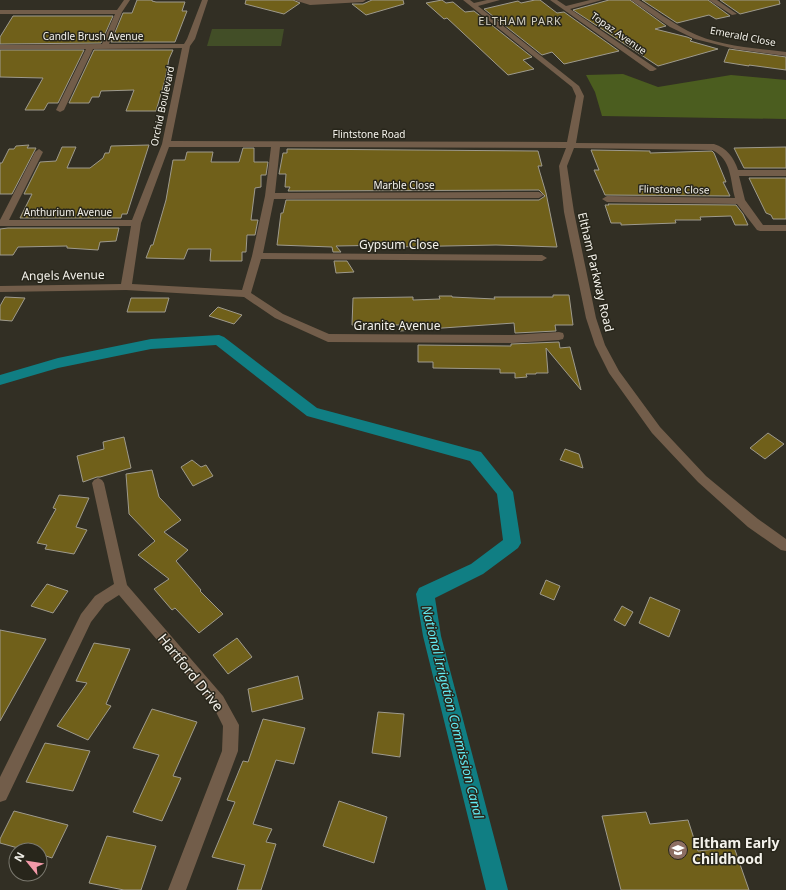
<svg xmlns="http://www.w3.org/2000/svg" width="786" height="890" font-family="'Noto Sans',sans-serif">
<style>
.green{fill:#424e27}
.forest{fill:#4b5d1f}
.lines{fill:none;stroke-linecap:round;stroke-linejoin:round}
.canal{fill:#107e83;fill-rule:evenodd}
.building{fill:#70601a;stroke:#9e9a8d}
.minor{fill:#725d4a;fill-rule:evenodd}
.labels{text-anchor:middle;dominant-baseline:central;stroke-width:3;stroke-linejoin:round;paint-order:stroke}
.far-street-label{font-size:10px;fill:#f4f2eb;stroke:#28261b}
.far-neighbourhood-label{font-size:11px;letter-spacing:1px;fill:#d5d1c3;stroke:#28261b}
.street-label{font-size:12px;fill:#f4f2eb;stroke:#28261b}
.water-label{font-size:13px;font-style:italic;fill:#63ecf4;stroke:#28261b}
.near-street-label{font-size:14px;fill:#f4f2eb;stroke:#28261b}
.near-poi-label{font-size:14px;font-weight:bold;fill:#f4f2eb;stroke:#28261b;text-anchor:start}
</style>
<rect width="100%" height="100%" fill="#322f24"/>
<!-- green -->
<polygon class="green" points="212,29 284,29 281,46 207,46"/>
<!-- forest -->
<polygon class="forest" points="623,74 658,87 731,75 786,80 786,119 602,116 595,92 586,75"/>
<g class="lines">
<!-- canal -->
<polygon class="canal" points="219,335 224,337 317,408 481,452 513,492 521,543 518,548 483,574 435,598 441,636 508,890 486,890 423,636 416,594 419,588 471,564 503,540 497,494 470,461 307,416 216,345 151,349 58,368 0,385 0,375 58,358 151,339"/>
</g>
<!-- building -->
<g class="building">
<polygon points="137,0 152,0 152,1 156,2 185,2 182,11 187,11 175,42 111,42 123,13 132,13"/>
<polygon points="246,0 293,0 300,3 284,14 245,4"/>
<polygon points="372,0 403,0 404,4 366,15 352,4 363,4"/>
<polygon points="442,0 446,3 453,2 465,12 474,11 532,57 523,60 534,69 508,75 447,18 444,19 426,3"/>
<polygon points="535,0 540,0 557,13 564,12 619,51 564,64 552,52 542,55 484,9 518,1 521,3"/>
<polygon points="609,0 630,0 666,26 655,29 687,37 692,39 690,41 718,49 658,66 573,10"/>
<polygon points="642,0 708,0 730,16 716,19 709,15 677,23"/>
<polygon points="720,0 779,0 780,4 740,14"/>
<polygon points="13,16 113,16 101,43 0,44 0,37"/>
<polygon points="729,49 786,57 786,70 749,65 749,66 724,62"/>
<polygon points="0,50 84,50 58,103 48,103 44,110 25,110 43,78 0,77"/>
<polygon points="94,50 173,50 169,59 165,80 156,111 126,111 134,90 101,91 99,97 92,97 89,103 69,103"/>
<polygon points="29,145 27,148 36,148 12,194 0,194 0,163 2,163 9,149 14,149 16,146"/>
<polygon points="149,145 127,214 122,214 121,218 20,218 32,194 24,194 40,162 56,161 62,147 76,147 67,168 90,168 103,158 105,153 109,153 111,146"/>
<polygon points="786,147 786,168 744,168 734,148"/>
<polygon points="243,148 254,148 254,162 268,162 266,175 261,175 261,187 255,188 251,220 258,220 255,235 247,235 246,252 242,252 242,261 210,261 211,249 188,249 184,259 146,258 151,245 153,245 166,200 173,160 185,160 187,152 213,152 211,162 239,162"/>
<polygon points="287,149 538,151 542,166 538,166 546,193 557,247 496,245 394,247 394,245 336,246 341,252 333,252 332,247 277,245 281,213 283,213 286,200 539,200 545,196 539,190 288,191 290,187 285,187 286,174 279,174 283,153 287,153"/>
<polygon points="591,150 650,151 650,153 712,151 714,153 726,182 723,182 730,196 605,195 594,170 599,170"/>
<polygon points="749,178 786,178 786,219 773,219 771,215 766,213"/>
<polygon points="608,204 736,205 743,214 748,225 735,225 731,216 700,217 701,220 675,220 676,223 621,225 621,223 611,223 605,205 609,205"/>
<polygon points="8,228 119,228 116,241 100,242 98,250 67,248 67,246 18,247 13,255 0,255 0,229"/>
<polygon points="334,261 347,261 354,272 336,273"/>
<polygon points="553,295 569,295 573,325 555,325 556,331 515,333 514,323 400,331 400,325 352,325 353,298 413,297 413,300 440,299 439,296 452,296 452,297 495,299 494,297 553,297"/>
<polygon points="5,297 25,298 12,321 0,320 0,306"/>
<polygon points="131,298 169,298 165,312 127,312"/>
<polygon points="218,307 242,315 234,324 209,316"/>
<polygon points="559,342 560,348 570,347 581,390 546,348 548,373 536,373 536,374 526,374 527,377 515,378 515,373 500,373 500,369 433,368 433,362 418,362 418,345 511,346 511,344"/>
<polygon points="768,433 784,444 765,459 750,448"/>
<polygon points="124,437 131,468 100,477 97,477 83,482 77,456 104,449 103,442"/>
<polygon points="565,449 579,454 583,468 560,460"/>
<polygon points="192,460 201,467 206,465 213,476 193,486 181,467"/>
<polygon points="152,470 159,497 181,520 164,532 188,550 176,561 201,590 200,591 223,614 199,633 175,608 172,610 154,589 169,579 138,555 155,541 129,514 126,474"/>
<polygon points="59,495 89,498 76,527 87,530 74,554 45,549 47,545 37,543 56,509 53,508"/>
<polygon points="546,580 560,586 554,600 540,594"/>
<polygon points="47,584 68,591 53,613 31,606"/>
<polygon points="650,597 680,610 669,637 639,623"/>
<polygon points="622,606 633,612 625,626 614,620"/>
<polygon points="0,630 46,639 0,721"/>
<polygon points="237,638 252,657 228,674 213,655"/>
<polygon points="94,643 130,649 106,704 111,706 88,740 57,726 87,683 76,681"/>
<polygon points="298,676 303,699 252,712 248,689"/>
<polygon points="152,709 197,722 173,776 181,778 162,821 133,812 159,755 133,748"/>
<polygon points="378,712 404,714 400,757 372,753"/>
<polygon points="263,719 305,728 294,764 276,760 253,824 272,829 266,842 276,844 261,890 237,890 245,865 212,857 235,802 227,800 243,761 248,762"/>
<polygon points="45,743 90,751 73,791 26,782"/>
<polygon points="339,801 387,817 374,863 323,846"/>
<polygon points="14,811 68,825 52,858 40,854 40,850 25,850 0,843 0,839"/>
<polygon points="646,812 650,824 688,820 698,851 734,847 749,890 621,890 602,816"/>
<polygon points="107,836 156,846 141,890 124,890 89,883"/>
</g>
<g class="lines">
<!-- minor -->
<g class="minor">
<path d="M 124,0 L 130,0 L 122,12 L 109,44 L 184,44 L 187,39 L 202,0 L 208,0 L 195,39 L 190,46 L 171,141 L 567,142 L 576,96 L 572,87 L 463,0 L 470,0 L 474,3 L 487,0 L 500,0 L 478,6 L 579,86 L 584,96 L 576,143 L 714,144 C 727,148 734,158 738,170 L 786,170 L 786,176 L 739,176 L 745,200 L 763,225 L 786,225 L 786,231 L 760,231 L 757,230 L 737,204 L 607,202 L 602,199 L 607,196 L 735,198 C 730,180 732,159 712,150 L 574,148 L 567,166 L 574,212 L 596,318 L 605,345 L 619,371 L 660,427 L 706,476 L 758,519 L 786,539 L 786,551 L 781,550 L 748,527 L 698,482 L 652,433 L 609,373 L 595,345 L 586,318 L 564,212 L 559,166 L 566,148 L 280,147 L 275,193 L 539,192 L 544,195 L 539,198 L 274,199 L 263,253 L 542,255 L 547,258 L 542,261 L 261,259 L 251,293 L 283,314 L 329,334 L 512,335 L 559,332 L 563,333 L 564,336 L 563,339 L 559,340 L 512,343 L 328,342 L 275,318 L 244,297 L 126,290 L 0,292 L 0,286 L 121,284 L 131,226 L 0,226 L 0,220 L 35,152 L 39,149 L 43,152 L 9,220 L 132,220 L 162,144 L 182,48 L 93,49 L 64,110 L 60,112 L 56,110 L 86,49 L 0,49 L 0,45 L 102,44 L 115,14 L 0,14 L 0,10 L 117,10 ZM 169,147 L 271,147 L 265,196 L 252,256 L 242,290 L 132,284 L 141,223 Z"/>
<polygon points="294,0 366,0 363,2 310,5"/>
<polygon points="550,0 557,0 566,6 590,0 602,0 570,9 657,69 653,71 650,71"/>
<path d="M 631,0 L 639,0 C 655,10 671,22 688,31 C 717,46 753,48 786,52 L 786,56 L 735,49 L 695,39 L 670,27 Z"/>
<polygon points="709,0 717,0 737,14 732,15"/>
<polygon points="98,478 102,480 104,483 127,585 223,696 239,725 238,751 186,890 168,890 222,751 223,726 213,706 119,595 105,604 91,622 6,800 0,802 0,777 81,614 95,596 114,584 92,483 94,480"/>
</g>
</g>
<!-- icons -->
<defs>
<symbol id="school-disc" viewBox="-11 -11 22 22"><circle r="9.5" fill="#8d6e63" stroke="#28261b"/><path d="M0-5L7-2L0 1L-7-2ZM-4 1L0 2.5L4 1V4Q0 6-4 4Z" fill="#fff"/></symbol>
</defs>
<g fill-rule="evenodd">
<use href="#school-disc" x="667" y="839" width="22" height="22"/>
</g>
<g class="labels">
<!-- far-street labels -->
<g class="far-street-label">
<text transform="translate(619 33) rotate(35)">Topaz Avenue</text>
<text x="93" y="36">Candle Brush Avenue</text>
<text transform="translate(743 36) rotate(11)">Emerald Close</text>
<text transform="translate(162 106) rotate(-78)">Orchid Boulevard</text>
<text x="369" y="134">Flintstone Road</text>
<text x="404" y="185">Marble Close</text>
<text transform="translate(674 189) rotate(1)">Flinstone Close</text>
<text x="68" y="212">Anthurium Avenue</text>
</g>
<!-- far-neighbourhood labels -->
<g class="far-neighbourhood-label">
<text x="520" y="20">ELTHAM PARK</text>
</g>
<!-- street labels -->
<g class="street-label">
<text x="399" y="244">Gypsum Close</text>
<text transform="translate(596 272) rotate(77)">Eltham Parkway Road</text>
<text transform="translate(63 275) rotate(-1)">Angels Avenue</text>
<text x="397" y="325">Granite Avenue</text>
</g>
<!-- water labels -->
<g class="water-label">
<text transform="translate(453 712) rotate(76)">National Irrigation Commission Canal</text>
</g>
<!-- near-street labels -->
<g class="near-street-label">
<text transform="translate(191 672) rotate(51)">Hartford Drive</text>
</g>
<!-- near-poi labels -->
<g class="near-poi-label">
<text x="692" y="842">Eltham Early<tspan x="692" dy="16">Childhood</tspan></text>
</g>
</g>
<!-- north arrow -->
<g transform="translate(28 862) rotate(300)"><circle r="19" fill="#28261b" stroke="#7a786e"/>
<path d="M0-3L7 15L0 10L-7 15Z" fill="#f39aa9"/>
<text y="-6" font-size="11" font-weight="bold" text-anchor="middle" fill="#f4f2eb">N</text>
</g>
</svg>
